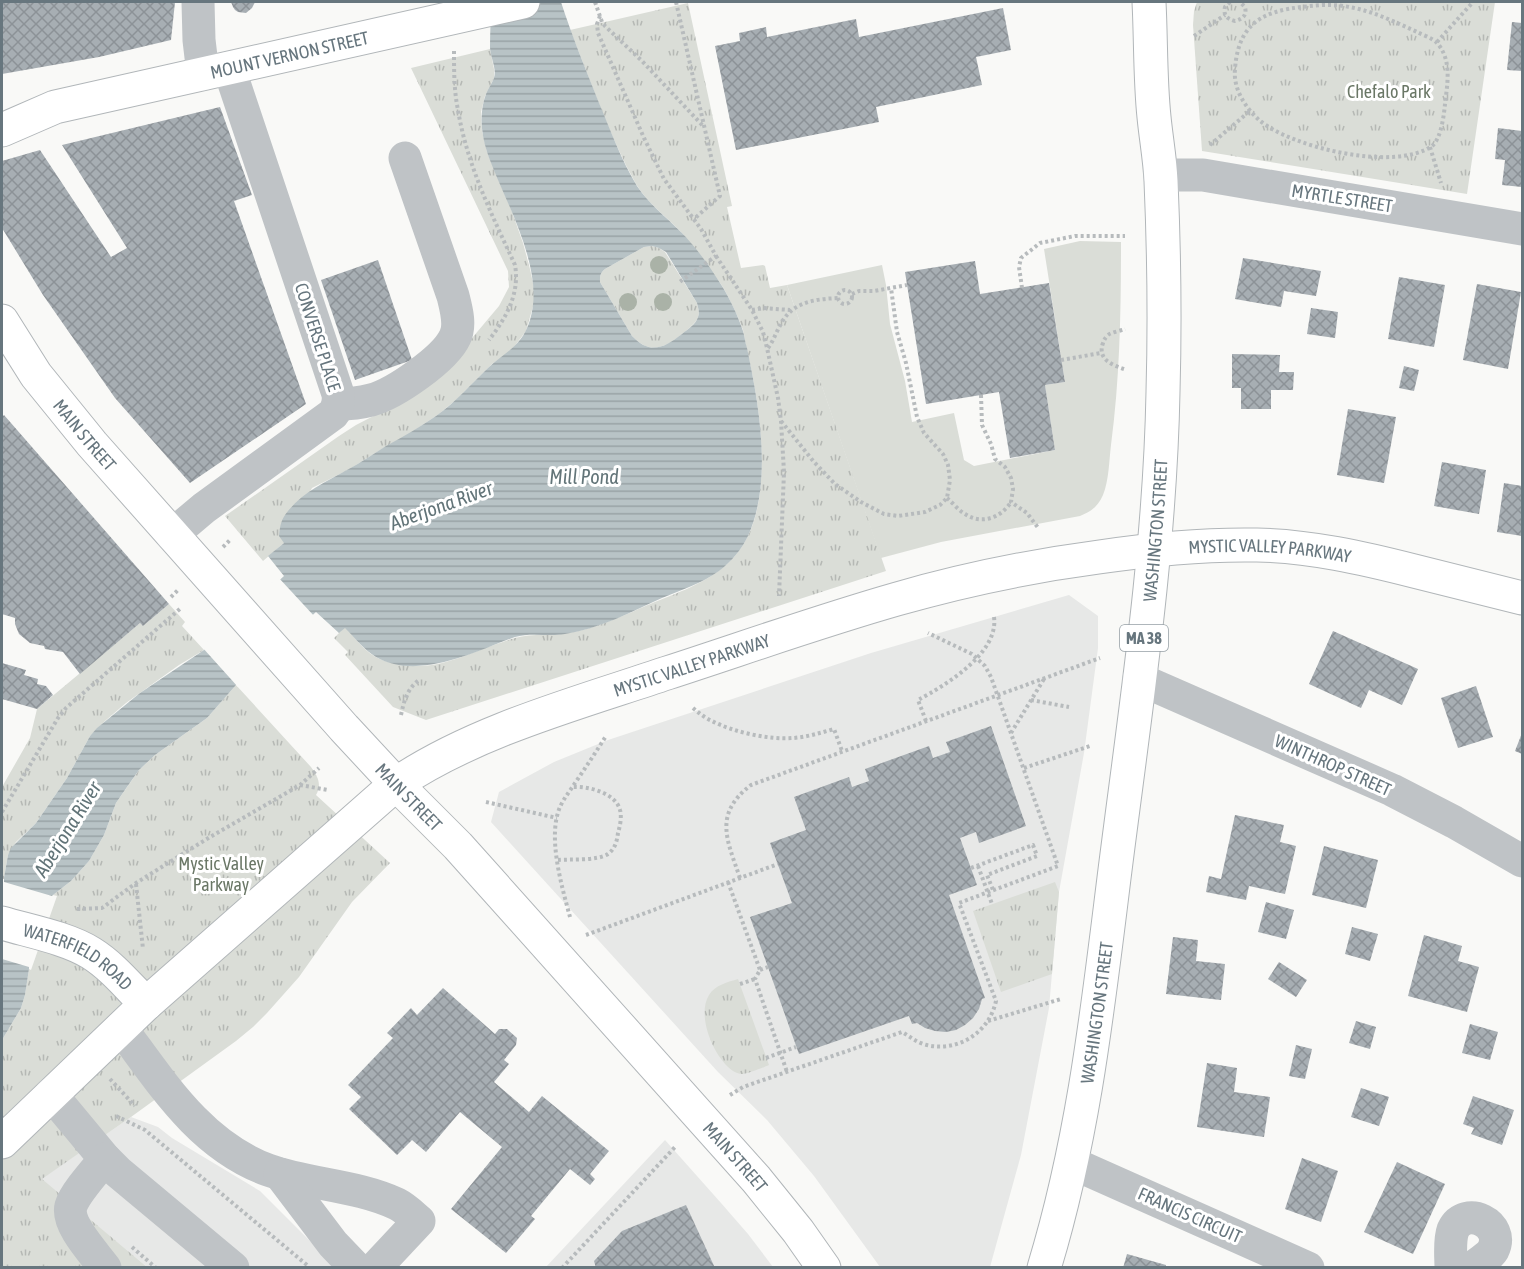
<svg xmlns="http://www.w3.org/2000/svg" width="1524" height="1269" font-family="'Asap Condensed',sans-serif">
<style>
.built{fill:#e7e8e7}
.green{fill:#daddd7}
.park{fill:url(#park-tufts)}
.water{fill:url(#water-rules);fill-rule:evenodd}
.pier{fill:#f9f9f7}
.building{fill:url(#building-cross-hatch)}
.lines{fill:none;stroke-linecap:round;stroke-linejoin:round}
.major-casing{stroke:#b1b6b9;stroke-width:35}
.path{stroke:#b7bbbd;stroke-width:4;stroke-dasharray:3 3;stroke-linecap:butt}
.minor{stroke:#bfc3c6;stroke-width:33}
.major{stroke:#fff;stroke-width:33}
.tree{fill:#aab2a7}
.labels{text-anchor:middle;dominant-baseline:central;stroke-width:6;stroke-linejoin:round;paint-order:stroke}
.shield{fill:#fff;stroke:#959fa5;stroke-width:1.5}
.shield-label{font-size:16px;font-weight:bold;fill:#67767e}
.street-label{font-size:18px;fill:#67767e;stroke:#fff}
.park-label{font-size:18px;fill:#6a7766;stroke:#fff}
.water-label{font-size:20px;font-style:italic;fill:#627478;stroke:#fff}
</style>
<defs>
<pattern id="park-tufts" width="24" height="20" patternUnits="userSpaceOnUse" patternTransform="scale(1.5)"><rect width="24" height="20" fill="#daddd7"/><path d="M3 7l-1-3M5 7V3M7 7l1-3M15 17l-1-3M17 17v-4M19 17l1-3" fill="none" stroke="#b5b8b4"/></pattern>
<pattern id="water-rules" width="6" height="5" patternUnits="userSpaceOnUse" patternTransform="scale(1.5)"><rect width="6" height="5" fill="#b8c3c6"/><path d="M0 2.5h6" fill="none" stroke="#99a3a6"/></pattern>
<pattern id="building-cross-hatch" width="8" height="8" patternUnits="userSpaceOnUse" patternTransform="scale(1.5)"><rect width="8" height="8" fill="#a7aeb3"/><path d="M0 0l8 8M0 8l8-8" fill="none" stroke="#8c9297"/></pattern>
</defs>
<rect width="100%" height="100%" fill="#f9f9f7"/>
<!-- built -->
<g class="built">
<polygon points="1069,595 1098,616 1098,648 1084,753 1059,892 1049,1008 1021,1155 990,1267 880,1267 814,1176 767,1120 718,1072 491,822 499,792 554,762 608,740 871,653"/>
<polygon points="131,1117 158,1127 172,1138 260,1191 336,1267 147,1267 41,1179"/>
<polygon points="665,1140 721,1203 748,1234 773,1267 545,1268"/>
</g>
<!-- green -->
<path class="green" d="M 1080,241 L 1121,242 C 1121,310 1120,377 1111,445 C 1109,461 1109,480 1103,495 C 1098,507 1090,512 1080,516 L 941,542 L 881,558 L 787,285 L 882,265 L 886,285 L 890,324 L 905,381 L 912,422 L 954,413 L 964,460 L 974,466 L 1055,450 L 1045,385 L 1065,382 L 1044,249 Z"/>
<!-- park -->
<g class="park">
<polygon points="1197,2 1495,2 1467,194 1202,151 1193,25 1194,11"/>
<path d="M 688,3 L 732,206 L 727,207 L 741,268 L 763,265 L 765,266 L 770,288 L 787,285 L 886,571 L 426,720 L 393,707 L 345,655 L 348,652 L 334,638 L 345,627 C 354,637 363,649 374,656 C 391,666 418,668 438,664 C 456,660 474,652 491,646 C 508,640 522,634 540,635 C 586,637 628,612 670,596 C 697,585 724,573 741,548 C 775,499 760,405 747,350 C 745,344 745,337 743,330 C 738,316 731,302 724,289 C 717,277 707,267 699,257 C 692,247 686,236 677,228 C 663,214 647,202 636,184 C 609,136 591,81 570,30 Z"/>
<polygon points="490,49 494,69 494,78 485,96 481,112 482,131 487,152 511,209 523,243 530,269 534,288 534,303 526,331 511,351 492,364 458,398 439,414 406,436 385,447 348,470 312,488 285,542 263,561 225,516 339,436 356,425 389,408 467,344 499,306 509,287 508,271 411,68"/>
<path d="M 652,246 L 659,248 L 665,252 L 697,303 C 698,308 700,312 698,317 C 696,323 690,327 686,331 C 667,346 652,357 632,336 L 600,282 C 600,276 600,273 605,269 L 644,247 Z"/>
<polygon points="169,604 185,622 182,626 204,650 179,665 126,703 105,721 90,736 67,778 36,823 16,842 8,855 2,889 2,787 30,738 37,709 140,623 143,626"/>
<path d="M 236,685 L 311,767 C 318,777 322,784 316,795 L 390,863 L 352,902 L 299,977 L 267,1013 L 253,1027 L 236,1041 L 131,1117 L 42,1179 L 147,1267 L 2,1268 L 2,1040 L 21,1008 L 25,995 L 29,969 L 53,895 L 71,881 L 89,861 L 104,835 L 116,803 L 139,770 L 155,755 L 207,718 Z"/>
<polygon points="1055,882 1059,892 1052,974 1001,992 973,911"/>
<path d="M 738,979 L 769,1065 C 762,1068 748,1074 742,1074 C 739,1074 735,1072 733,1071 C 714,1058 696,1016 709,995 C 715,985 728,982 738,979 Z"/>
</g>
<!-- water -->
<path class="water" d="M 491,2 L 561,2 C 572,36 586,70 599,103 C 611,131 621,160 637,186 C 649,204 665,216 681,232 C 696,247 710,267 722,286 C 730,299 738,316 743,331 C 745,337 745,343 747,348 C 759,405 773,481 748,536 C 742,549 731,562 719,571 C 702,583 682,590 662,598 C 631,612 599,629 565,634 C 548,637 532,632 515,637 C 474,652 418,681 376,657 C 364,650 354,637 345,628 L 339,633 L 316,612 L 236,685 L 207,718 L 155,755 L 139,770 L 127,787 L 116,803 L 104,835 L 89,861 L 71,881 L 53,895 L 29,969 L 25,995 L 21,1008 L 2,1040 L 2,889 L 8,855 L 11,848 L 36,823 L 67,778 L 90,736 L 97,728 L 140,693 L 204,650 L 284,576 L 268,556 L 284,543 L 279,536 C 280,526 281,519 288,511 C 304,491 326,482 347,470 C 360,463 373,454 386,446 C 403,437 420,427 436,416 C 456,402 472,383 489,367 C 508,350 522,346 530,320 C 546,268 504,201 487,152 C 481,133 479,113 486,94 C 488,89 492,83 494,78 C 497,68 490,57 490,47 C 490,32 491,17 491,2 ZM 652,246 L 659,248 L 666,252 L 697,303 C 698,308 700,312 698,317 C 696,324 688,329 682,334 C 664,348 650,355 632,336 L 600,282 C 600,276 600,273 605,269 L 644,247 Z"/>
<!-- pier -->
<g class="pier">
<polygon points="278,577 315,617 238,687 202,647"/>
<polygon points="2,879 4,879 4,882 52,896 53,895 57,896 31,970 29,969 29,967 2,959"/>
</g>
<!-- building -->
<g class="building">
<polygon points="2,2 175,2 171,40 99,57 2,74"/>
<polygon points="231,2 255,2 252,8 246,13 238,12 235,10 233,7"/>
<polygon points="1003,8 1011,50 976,57 982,85 876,107 879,122 736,150 715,46 740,41 739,33 766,27 767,37 856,19 859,37"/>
<polygon points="1512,22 1522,23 1522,71 1507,70"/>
<polygon points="220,107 252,195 234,201 306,404 190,483 115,398 43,295 2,228 2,161 40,150 111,257 127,248 62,145"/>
<polygon points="1498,128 1522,131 1522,187 1502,185 1505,160 1495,159"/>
<polygon points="1243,258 1321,271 1316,296 1284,291 1281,307 1235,299"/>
<polygon points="378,260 412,360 355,380 321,280"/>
<polygon points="975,261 980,294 1049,283 1065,382 1045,385 1055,450 1010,458 999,392 926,404 905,272"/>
<polygon points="1399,277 1445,285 1434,347 1388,339"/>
<polygon points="1477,284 1521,292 1508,369 1463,360"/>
<polygon points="1311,308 1338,312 1335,338 1307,334"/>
<polygon points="1232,354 1280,355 1279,372 1294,372 1293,390 1271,390 1271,409 1241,409 1241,388 1232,388"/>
<polygon points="1404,366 1419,370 1414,391 1399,388"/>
<polygon points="1348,409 1396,417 1384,483 1337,475"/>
<polygon points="4,415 169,604 143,626 140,623 80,674 63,652 45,649 44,646 30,643 19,634 15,624 15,618 2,614 2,417"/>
<polygon points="1442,462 1486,470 1479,514 1434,506"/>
<polygon points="1504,483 1522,486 1522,536 1497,532"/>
<polygon points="1333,631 1418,669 1402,705 1369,690 1361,708 1309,684"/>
<polygon points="2,663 26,670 24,675 38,679 37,684 46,686 53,695 37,709 2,699"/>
<polygon points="1476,686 1493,737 1458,748 1441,698"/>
<polygon points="991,726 1026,826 979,843 976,832 960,838 977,885 949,895 985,998 982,999 979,1009 973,1018 965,1025 956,1030 946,1032 935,1031 925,1028 917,1023 912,1024 909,1016 799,1054 750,917 792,903 770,843 806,830 794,797 849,777 852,787 869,781 865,769 929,746 933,758 950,752 946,742"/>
<polygon points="1522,733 1522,754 1515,751"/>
<polygon points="1235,815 1284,825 1280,842 1296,846 1285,894 1249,886 1246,900 1206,892 1209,876 1221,879"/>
<polygon points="1324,846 1378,860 1366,908 1312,895"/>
<polygon points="1266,902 1294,910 1286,939 1258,932"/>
<polygon points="1352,927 1378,934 1370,961 1345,954"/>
<polygon points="1424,935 1462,946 1458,961 1479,967 1467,1012 1408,996"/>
<polygon points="1173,937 1198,940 1196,961 1225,964 1221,1000 1166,994"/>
<polygon points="1279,962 1307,980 1296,997 1268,979"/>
<polygon points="443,988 495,1034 499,1029 507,1029 517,1038 516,1045 504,1060 509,1064 494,1082 529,1112 542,1096 609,1151 590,1174 595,1179 590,1185 570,1169 531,1216 535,1219 506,1253 451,1209 502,1147 460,1112 426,1152 412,1140 397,1155 349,1109 361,1097 348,1085 393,1038 387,1033 411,1008 417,1015"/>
<polygon points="1356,1021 1376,1027 1370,1049 1349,1043"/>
<polygon points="1470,1024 1498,1032 1490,1060 1462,1053"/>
<polygon points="1296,1045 1312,1049 1305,1079 1289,1076"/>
<polygon points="1207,1063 1237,1068 1234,1092 1270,1097 1264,1137 1197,1127"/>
<polygon points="1361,1088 1389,1097 1379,1126 1351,1117"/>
<polygon points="1473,1096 1514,1110 1502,1145 1471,1134 1474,1128 1463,1124"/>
<polygon points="1302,1158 1338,1171 1321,1222 1285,1209"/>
<polygon points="1397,1162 1445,1184 1413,1254 1364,1232"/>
<polygon points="686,1205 715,1268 596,1268 594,1261 622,1231"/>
<polygon points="1127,1254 1166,1265 1166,1268 1123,1268"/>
</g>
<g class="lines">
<defs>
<g id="major">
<path id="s1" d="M 2,130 L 55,107 L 523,2"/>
<path id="s2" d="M 2,321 L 36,375 L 92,444 L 344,728 L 396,784 L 458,846 L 756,1179 L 798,1231 L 824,1268"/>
<path id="s3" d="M 2,923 C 29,931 67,938 91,953 C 112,966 129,987 146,1004"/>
<path id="s4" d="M 2,1142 L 146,1004 L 396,784 C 474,731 578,703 667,673 C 744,648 820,621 897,599 C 963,580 1031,566 1099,557 C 1152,549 1204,544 1257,545 C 1310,546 1363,558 1414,571 C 1450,580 1486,589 1522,598"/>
<path id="s5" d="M 1044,1268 C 1084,1137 1098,1006 1115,870 C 1135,712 1160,552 1163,392 C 1165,322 1164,251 1161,181 C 1160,159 1156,138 1154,117 C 1150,79 1151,40 1149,2"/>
</g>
</defs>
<!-- major casing -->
<use href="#major" class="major-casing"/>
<!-- path -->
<g class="path">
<polyline points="595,2 602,22 605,26 642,61 704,127"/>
<polyline points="676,2 720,196 694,219"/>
<path d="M 1230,2 L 1225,7 C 1223,15 1227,19 1235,21 C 1243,19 1247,15 1245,7 L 1240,2"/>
<path d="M 1322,5 C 1331,5 1340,5 1349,7 C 1373,11 1395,22 1417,32 C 1423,35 1432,38 1437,43 C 1439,45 1441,48 1442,50 C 1451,66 1447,87 1445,104 C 1444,115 1441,139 1432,146 C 1395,172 1292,148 1259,120 C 1245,107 1233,89 1235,69 C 1239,13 1275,9 1322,5 Z"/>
<polyline points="600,16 597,24 598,33 644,138 664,179 701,229 716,256 678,283"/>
<polyline points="1194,36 1225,15"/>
<polyline points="1437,42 1473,2"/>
<path d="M 454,51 C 454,71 454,91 458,110 C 467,165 492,215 515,265 C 520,294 506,318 489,340"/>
<polyline points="1210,145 1251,110"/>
<polyline points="1430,147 1441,183"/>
<polyline points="716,256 752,310 763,332 767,348 778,398 781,421 784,472 779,596"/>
<polyline points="1022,288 1019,267 1021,258 1040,243 1075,236 1125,236"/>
<circle cx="845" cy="297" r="7"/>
<polyline points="852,294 859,291 874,291 907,285"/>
<polyline points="752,310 763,308 790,310"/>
<path d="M 768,348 C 774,340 777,330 782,322 C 794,301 817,299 839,298"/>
<polyline points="1061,360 1101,353"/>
<path d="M 1124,369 C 1112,365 1097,359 1103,343 C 1104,340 1105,338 1108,335 C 1112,332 1120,331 1125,329"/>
<polyline points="981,395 982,425 991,444 995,459 1005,467 1011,478 1013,489 1011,502 1027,513 1039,529"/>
<polyline points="781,421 814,462 835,484 861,502 884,514 898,516 925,512 940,505 947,498 950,480 948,465 943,454 924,433 917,417 906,363 897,332 891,288"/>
<path d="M 947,498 C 953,503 958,510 965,514 C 981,525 1001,518 1011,502"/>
<polyline points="223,547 231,539"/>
<polyline points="171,597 179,589"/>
<polyline points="1031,700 1069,707"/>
<path d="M 693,708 C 699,713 705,718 712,721 C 733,732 769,740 793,738 C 807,737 820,733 834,729 L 842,751"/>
<path d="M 401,715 C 404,701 407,689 419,680"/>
<path d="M 926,721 L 918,700 C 946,685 999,653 994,617"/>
<polyline points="1011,733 1044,679"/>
<polyline points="1024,768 1090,746"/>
<polyline points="300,785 328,790"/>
<polyline points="486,802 557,818"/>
<polyline points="2,812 58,718 66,708 181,608"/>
<path d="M 558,860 C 571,859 597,861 608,854 C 615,849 617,841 618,833 C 620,826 622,817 620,810 C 616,793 588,786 573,787"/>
<polyline points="978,866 992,904"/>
<polyline points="971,868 1033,845 1037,856 987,875 993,890"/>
<path d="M 740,878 C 727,840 713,814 751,785 L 1100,658"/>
<polyline points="728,882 760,970 755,979 787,1072"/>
<polyline points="136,884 143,949"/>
<polyline points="77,909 102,908 136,883 210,837 300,785 319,768"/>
<path d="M 570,917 C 562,887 547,837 560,807 C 564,798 570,791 575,783 C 586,767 596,752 606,736"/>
<polyline points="586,935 778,864"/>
<polyline points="760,970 768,967"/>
<polyline points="740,984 755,979"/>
<polyline points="988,1021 1061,999"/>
<polyline points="766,1058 796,1047"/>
<polyline points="110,1079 135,1106"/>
<path d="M 730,1095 L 743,1087 L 902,1032 C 909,1036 915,1041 923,1044 C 955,1054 989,1034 996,1001 L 959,903 L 1058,866 L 991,677 L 985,666 L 972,654 L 928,633"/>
<polyline points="116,1116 145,1130 307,1265"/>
<polyline points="132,1247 156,1268"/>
<polyline points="562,1268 676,1146"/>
</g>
<!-- minor -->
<g class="minor">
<polyline points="198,2 199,40 203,74"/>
<polyline points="1160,175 1203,175 1522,229"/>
<path d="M 338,404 C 349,404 360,403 371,400 C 394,394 445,359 455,337 C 461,325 456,308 453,296 L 405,158"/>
<path d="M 172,535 L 204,508 L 333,414 C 338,408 339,402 338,394 L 229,68"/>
<polyline points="1139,679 1392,790 1454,822 1522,861"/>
<path d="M 121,1028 C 162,1083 200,1145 268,1170 C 310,1185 356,1185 397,1204 C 405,1208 412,1215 419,1221 L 375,1268"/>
<polyline points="51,1094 105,1159 118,1172 233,1268"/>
<polyline points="1072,1163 1308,1268"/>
<polyline points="280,1174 333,1244 356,1268"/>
<path d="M 105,1268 C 94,1253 66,1224 71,1206 C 75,1193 96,1170 105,1159"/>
<path d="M 1451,1268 C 1451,1257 1449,1241 1453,1230 C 1465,1204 1506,1224 1493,1250 C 1489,1257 1478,1263 1472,1268"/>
</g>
<!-- major -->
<use href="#major" class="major"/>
</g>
<!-- trees -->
<g class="tree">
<circle cx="659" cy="265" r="9"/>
<circle cx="628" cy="302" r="9"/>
<circle cx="663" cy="302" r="9"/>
</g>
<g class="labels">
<!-- shield labels -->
<rect class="shield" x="1120" y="625" width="48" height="26" rx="4.5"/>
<g class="shield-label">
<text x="1144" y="638">MA 38</text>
</g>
<!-- street labels -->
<g class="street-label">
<text stroke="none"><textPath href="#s1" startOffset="298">MOUNT VERNON STREET</textPath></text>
<text transform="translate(1342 198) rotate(9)">MYRTLE STREET</text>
<text transform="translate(318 337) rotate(72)">CONVERSE PLACE</text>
<text stroke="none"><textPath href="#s2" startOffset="141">MAIN STREET</textPath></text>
<text stroke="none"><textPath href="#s5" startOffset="747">WASHINGTON STREET</textPath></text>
<text stroke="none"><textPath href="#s4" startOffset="1446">MYSTIC VALLEY PARKWAY</textPath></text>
<text stroke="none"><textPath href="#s4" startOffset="852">MYSTIC VALLEY PARKWAY</textPath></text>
<text transform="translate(1333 765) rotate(24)">WINTHROP STREET</text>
<text stroke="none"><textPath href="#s2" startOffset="627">MAIN STREET</textPath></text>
<text stroke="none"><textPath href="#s3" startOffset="84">WATERFIELD ROAD</textPath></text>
<text stroke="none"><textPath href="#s5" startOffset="261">WASHINGTON STREET</textPath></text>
<text stroke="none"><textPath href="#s2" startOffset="1113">MAIN STREET</textPath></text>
<text transform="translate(1190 1215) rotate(24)">FRANCIS CIRCUIT</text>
</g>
<!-- park labels -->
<g class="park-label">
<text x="1389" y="91">Chefalo Park</text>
<text x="221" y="863">Mystic Valley<tspan x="221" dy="21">Parkway</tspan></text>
</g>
<!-- water labels -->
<g class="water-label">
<text x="584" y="476">Mill Pond</text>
<text transform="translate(441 505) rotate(-20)">Aberjona River</text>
<text transform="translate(67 829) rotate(-58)">Aberjona River</text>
</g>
</g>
<!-- border -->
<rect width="1524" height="1269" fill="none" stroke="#67767e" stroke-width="6"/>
</svg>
